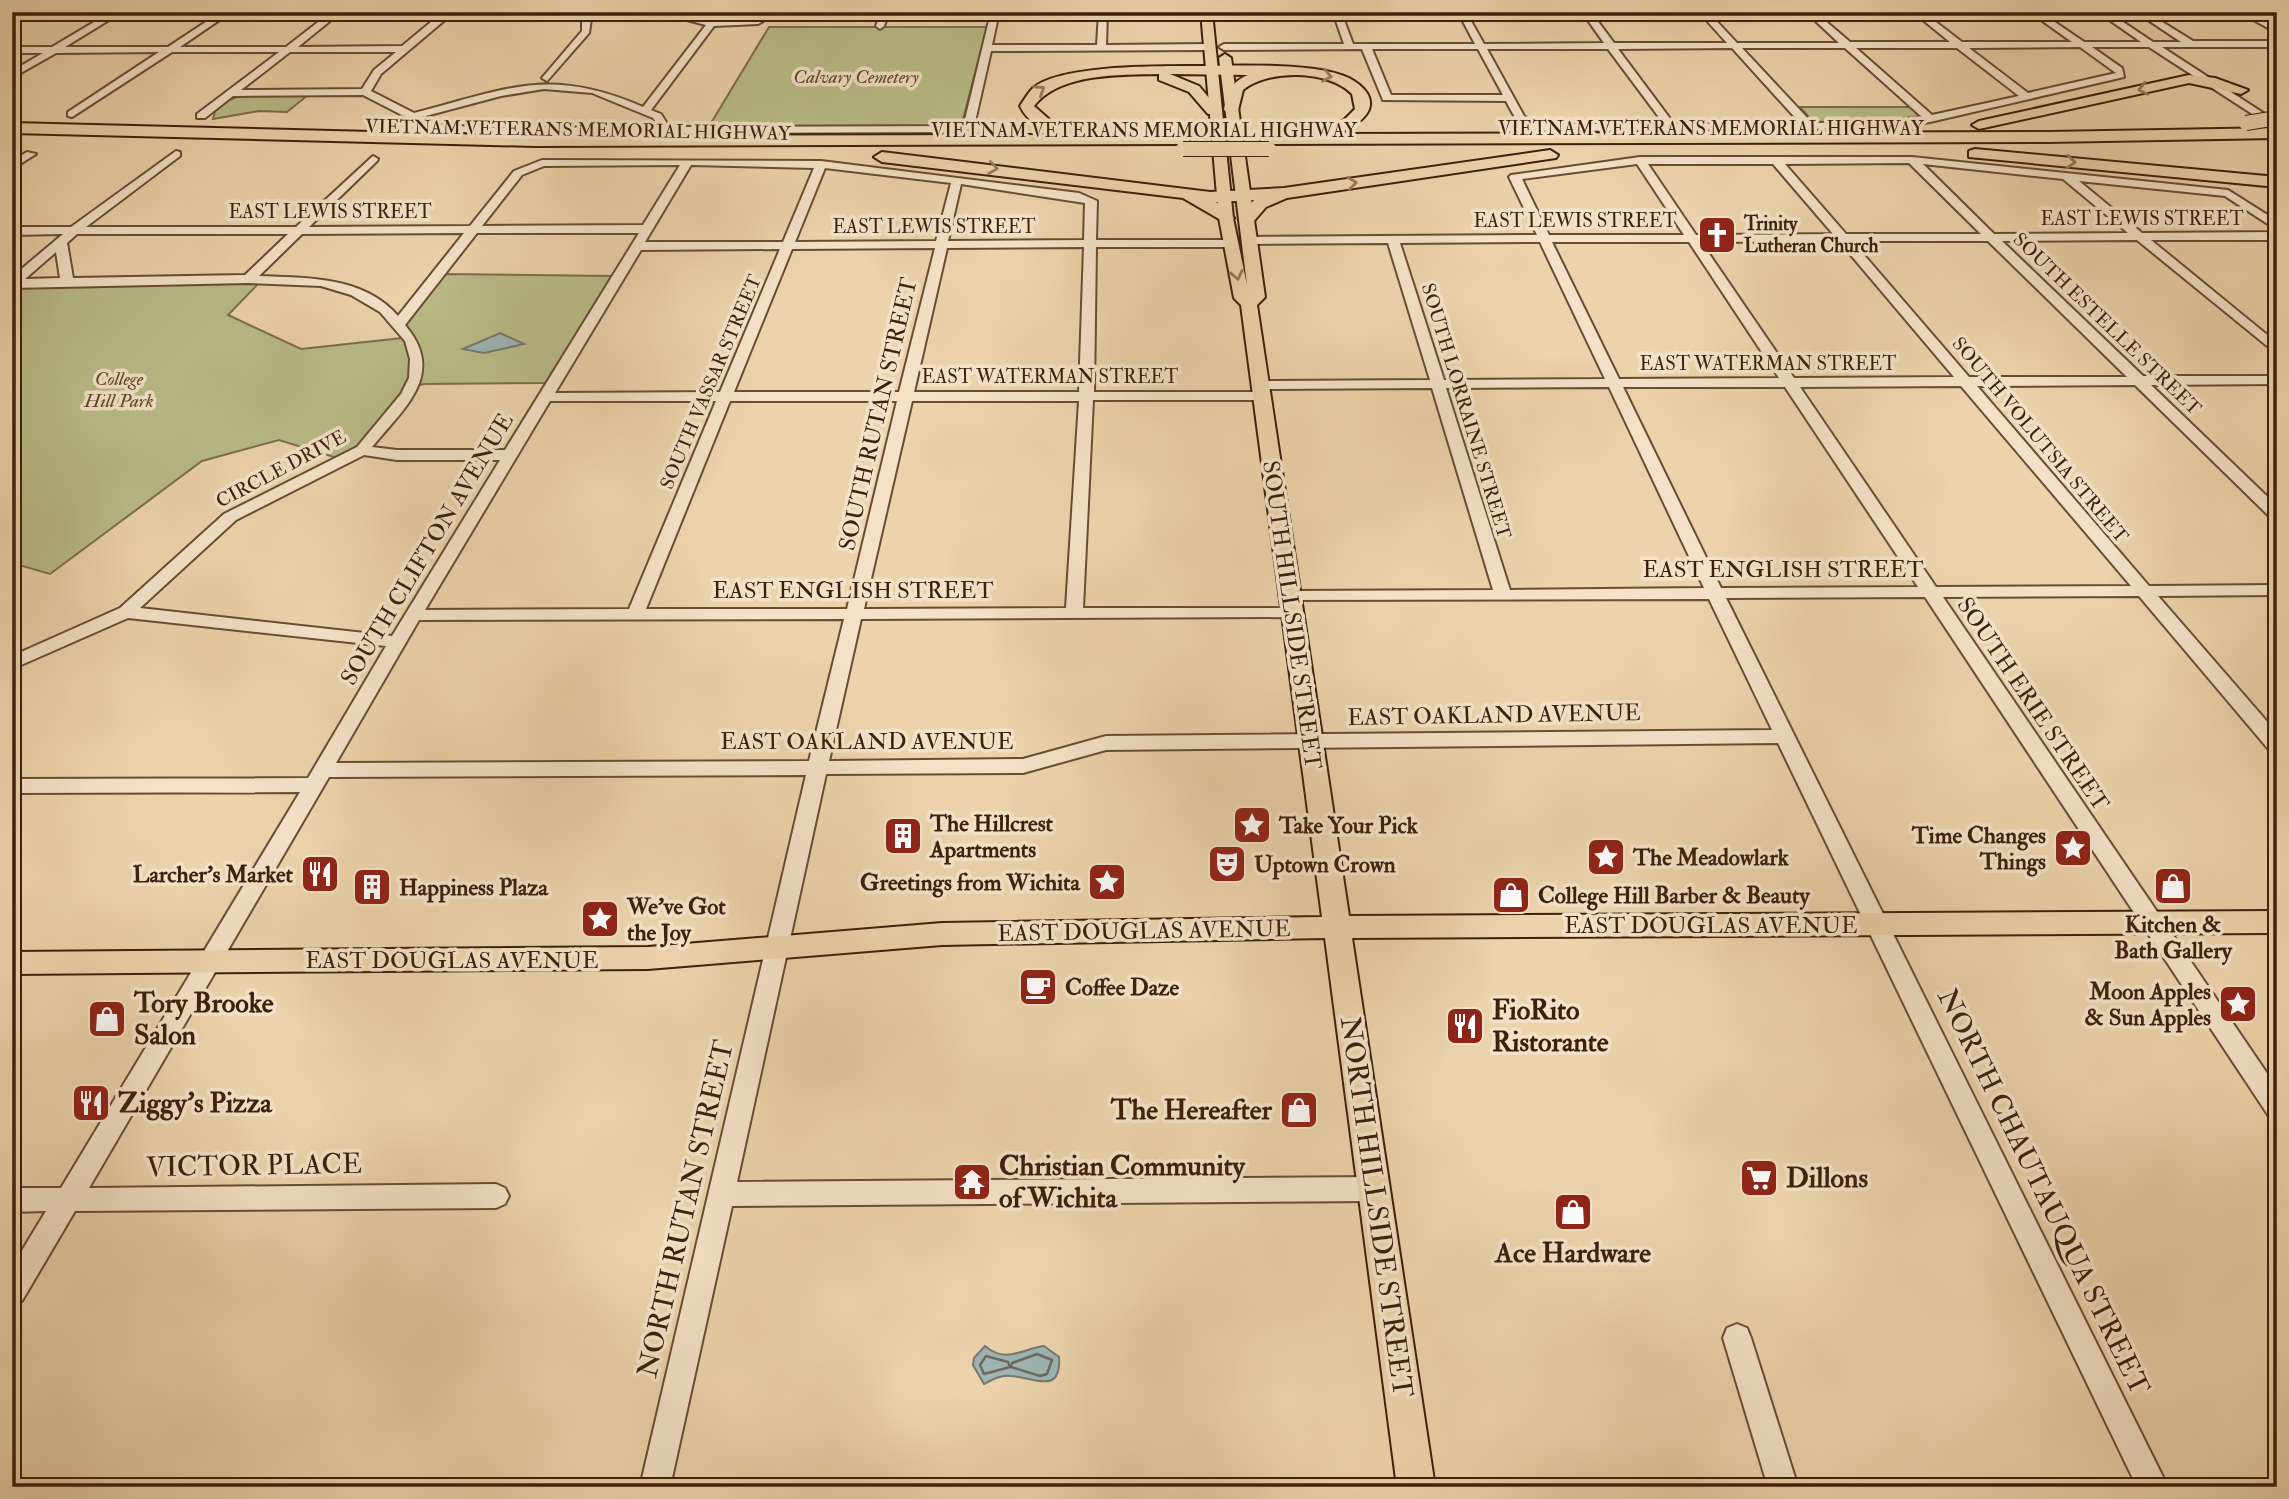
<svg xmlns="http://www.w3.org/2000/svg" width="2289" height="1499" font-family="'IM FELL Double Pica',serif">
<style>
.green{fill:#b9bc88;stroke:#7c6e4a;stroke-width:2}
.water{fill:#9db5b4;stroke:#777970;stroke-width:2}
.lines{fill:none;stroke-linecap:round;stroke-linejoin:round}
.shore{stroke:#6e6a60;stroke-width:2.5}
.minor-casing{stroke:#6a4c33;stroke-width:4}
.major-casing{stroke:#3e1f0b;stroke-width:4}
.highway-casing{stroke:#3e1f0b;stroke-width:4}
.minor{fill:#f3e2c8;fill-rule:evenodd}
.major{fill:#ecd3ab;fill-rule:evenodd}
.highway{fill:#ecd3ab;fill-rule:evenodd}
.highway-bridge-casing{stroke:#3e1f0b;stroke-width:16;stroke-linecap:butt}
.highway-bridge{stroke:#ecd3ab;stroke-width:14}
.oneway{stroke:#95795b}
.labels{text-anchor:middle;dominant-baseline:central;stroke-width:7;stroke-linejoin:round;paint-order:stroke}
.far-park-label{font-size:19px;font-style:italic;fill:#5d462a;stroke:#f3e2c8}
.far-street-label{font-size:19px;fill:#3e1f0b;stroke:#f3e2c8}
.far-poi-label{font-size:19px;font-weight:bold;fill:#3e1f0b;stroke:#f3e2c8;text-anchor:start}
.street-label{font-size:23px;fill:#3e1f0b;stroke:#f3e2c8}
.poi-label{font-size:23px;font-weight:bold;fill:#3e1f0b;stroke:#f3e2c8;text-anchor:start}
.near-poi-label{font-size:28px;font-weight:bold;fill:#3e1f0b;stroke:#f3e2c8;text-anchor:start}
.near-street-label{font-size:28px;fill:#3e1f0b;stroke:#f3e2c8}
</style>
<rect width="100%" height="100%" fill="#ecd3ab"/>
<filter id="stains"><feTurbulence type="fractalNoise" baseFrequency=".00286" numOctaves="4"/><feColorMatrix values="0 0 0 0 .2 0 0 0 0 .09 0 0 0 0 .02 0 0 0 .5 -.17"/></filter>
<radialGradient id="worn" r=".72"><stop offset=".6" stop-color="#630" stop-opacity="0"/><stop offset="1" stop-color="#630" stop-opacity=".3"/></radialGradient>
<!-- green -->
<g class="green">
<polygon points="769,27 987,27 961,127 708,128"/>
<polygon points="308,95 287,112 259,111 213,119 215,111 229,100 242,95"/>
<polygon points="1800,107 1910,107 1920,116 1867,124 1820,124 1814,123"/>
<polygon points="445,274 612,276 549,383 424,384 408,388 358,447 340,459 279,440 202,461 50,574 12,563 12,290 16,287 260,282 228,315 301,349 402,338 407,322"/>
</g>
<!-- water -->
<g class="water">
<polygon points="500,333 524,344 484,353 463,349"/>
<path d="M 985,1346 C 1006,1364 1022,1349 1044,1346 L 1059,1357 C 1062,1396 1032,1377 1011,1376 C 1000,1375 993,1379 984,1384 L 973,1365 L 974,1358 Z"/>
</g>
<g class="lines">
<!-- shore -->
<g class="shore">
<polygon points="1037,1354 1052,1360 1047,1374 1040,1376 1011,1367 1012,1363"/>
<polygon points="986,1356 1008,1362 1010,1367 984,1374 980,1365"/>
</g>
<defs>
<g id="minor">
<path d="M 111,12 L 122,12 L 65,47 L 168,47 L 221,12 L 231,12 L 180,47 L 286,47 L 331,12 L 341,12 L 298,47 L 402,46 L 443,12 L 686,12 C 701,24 739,24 757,18 C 766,15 769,12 778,12 L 758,24 L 714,26 L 651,110 L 661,114 L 666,122 L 664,127 L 961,126 L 964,124 L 991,12 L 999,12 L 992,45 L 1097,45 L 1099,12 L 1107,12 L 1106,45 L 1207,44 L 1212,47 L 1207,50 L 991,51 L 974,126 L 963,132 L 496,134 L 431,130 L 363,95 L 233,96 L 205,118 L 197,118 L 197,114 L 279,52 L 172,52 L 72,117 L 68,116 L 68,112 L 159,52 L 56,53 L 12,78 L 12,71 L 43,53 L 12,53 L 12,47 L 52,47 ZM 446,19 L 582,19 L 582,31 L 542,78 L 547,81 L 589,33 L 591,19 L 683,19 L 706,25 L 643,107 C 549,66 507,89 414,113 L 371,91 L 381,74 ZM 290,52 L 396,52 L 374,70 L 362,89 L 241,90 ZM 544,89 L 592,93 L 653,118 L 656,122 L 653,127 L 496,128 L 437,125 L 422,117 L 501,96 Z"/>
<polygon points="881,12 889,12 884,26 880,29 876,26"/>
<path d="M 1333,12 L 1341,12 L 1353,44 L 1475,44 L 1458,12 L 1466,12 L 1484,44 L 1604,43 L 1582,12 L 1591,12 L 1614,43 L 1727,43 L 1699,12 L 1708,12 L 1737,43 L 1839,43 L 1806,12 L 1815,12 L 1850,42 L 1950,42 L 1913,12 L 1923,12 L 1962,42 L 2072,42 L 2030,12 L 2040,12 L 2084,42 L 2141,42 L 2098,12 L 2108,12 L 2153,42 L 2181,42 L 2136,12 L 2146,12 L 2193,41 L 2277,41 L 2277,47 L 2162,47 L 2277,122 L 2277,130 L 2149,47 L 2092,47 L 2122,68 L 2124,77 L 1930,122 L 1886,128 L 1551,131 C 1522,130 1519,126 1506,101 L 1383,100 L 1362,49 L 1224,50 L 1219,47 L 1224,44 L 1344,44 ZM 2080,47 L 2116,73 L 2028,93 L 1969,48 ZM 1732,48 L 1800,123 L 1674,124 L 1618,49 ZM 1742,48 L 1845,48 L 1922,117 L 1886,122 L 1812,123 ZM 1856,48 L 1957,48 L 2019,96 L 1932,115 ZM 1372,49 L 1478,49 L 1503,95 L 1391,95 ZM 1487,49 L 1608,49 L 1664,124 L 1533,124 L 1524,116 Z"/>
<polygon points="2239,12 2250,12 2277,26 2277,33"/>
<path d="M 176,151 L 180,152 L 180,156 L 86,227 L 296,227 L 373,156 L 378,159 L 377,161 L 309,227 L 470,226 L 514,171 L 542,160 L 821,161 L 1079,193 L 1097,201 L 1096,240 L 1234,240 L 1234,246 L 1230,247 L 1096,247 L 1094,392 L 1261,392 L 1268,396 L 1261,400 L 1093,400 L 1083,608 L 1292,608 L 1301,613 L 1298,617 L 861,619 L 829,761 L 1023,759 L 1106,736 L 1772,730 L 1709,599 L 1284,600 L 1281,596 L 1290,591 L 1493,590 L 1432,388 L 1259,389 L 1252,385 L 1259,381 L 1430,380 L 1388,243 L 1250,244 L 1244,240 L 1246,237 L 1537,235 L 1509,177 L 1511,175 L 1640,157 L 1912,157 L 2228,190 L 2277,221 L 2277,230 L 2225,196 L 2079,181 L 2142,233 L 2277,232 L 2277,240 L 2151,240 L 2277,343 L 2277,354 L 2137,240 L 2002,241 L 2143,376 L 2277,376 L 2277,384 L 2151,385 L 2277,506 L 2277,520 L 2271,518 L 2135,385 L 1977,386 L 2149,586 L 2277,585 L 2277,595 L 2158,596 L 2277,733 L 2277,752 L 2270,751 L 2139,596 L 1943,597 L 2277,1088 L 2277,1118 L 2268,1115 L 1925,597 L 1726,598 L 2168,1487 L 2137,1487 L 1778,743 L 1106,750 L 1023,773 L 826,774 L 737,1182 L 1373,1177 L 1382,1181 L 1386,1189 L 1382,1197 L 1373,1201 L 732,1206 L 670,1487 L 640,1487 L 806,775 L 329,777 L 89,1188 L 496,1184 L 505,1188 L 509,1196 L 505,1204 L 496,1208 L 75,1211 L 22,1301 L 12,1305 L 12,1267 L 46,1211 L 12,1212 L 12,1188 L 61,1188 L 300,792 L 12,793 L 12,779 L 308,778 L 386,646 L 128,618 L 12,669 L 12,656 L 120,608 L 224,514 L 357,447 L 401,394 L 409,378 L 410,359 L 405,341 L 380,312 L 351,295 L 321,286 L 248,283 L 12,288 L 12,277 L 63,234 L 12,235 L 12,227 L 71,227 ZM 1909,163 L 1981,234 L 1846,234 L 1785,164 ZM 1637,164 L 1684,235 L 1549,235 L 1522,179 ZM 1648,164 L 1773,164 L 1833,234 L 1696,235 ZM 1923,164 L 2063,179 L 2128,233 L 1994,234 ZM 680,165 L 643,225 L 482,226 L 522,175 L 544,166 ZM 691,165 L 814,168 L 783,242 L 645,242 ZM 825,168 L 951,183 L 936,241 L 795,242 ZM 961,184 L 1085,203 L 1084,240 L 948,241 ZM 464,233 L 398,316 C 364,276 307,278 259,276 L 302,234 ZM 477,233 L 639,233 L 505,450 L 397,450 L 372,447 C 404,408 447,374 405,325 ZM 77,234 L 288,234 L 245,275 L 73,278 L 67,243 ZM 1839,241 L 1954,377 L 1794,378 L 1701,242 ZM 1852,241 L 1988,241 L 2127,377 L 1969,377 ZM 1540,242 L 1605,379 L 1444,380 L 1400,243 ZM 1552,242 L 1689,242 L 1779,378 L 1619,379 ZM 1084,247 L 1079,392 L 914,392 L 947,248 ZM 935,248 L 899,392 L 734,392 L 792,249 ZM 780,249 L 720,392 L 555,393 L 641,250 ZM 56,252 L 60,278 L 25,279 ZM 1961,386 L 2131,586 L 1936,587 L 1800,387 ZM 1609,387 L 1704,588 L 1510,590 L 1446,388 ZM 1623,387 L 1785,387 L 1918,587 L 1721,588 ZM 550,401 L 716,401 L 629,609 L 425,610 ZM 730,401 L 897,401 L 847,609 L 646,609 ZM 912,401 L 1079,401 L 1066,608 L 864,609 ZM 364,455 L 397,460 L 500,460 L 392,636 L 140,608 L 236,520 ZM 844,619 L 809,761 L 336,763 L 419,620 Z"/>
<polygon points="27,152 36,154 12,169 12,161"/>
<polygon points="1737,1324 1747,1328 1751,1338 1798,1487 1768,1487 1723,1338 1727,1328"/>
</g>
<polygon id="major" points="1201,12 1212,12 1233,218 1247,285 1219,58 1225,54 1231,58 1265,297 1257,305 1349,916 2277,911 2277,933 1352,938 1435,1487 1397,1487 1325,938 942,945 648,969 12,974 12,952 648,947 942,923 1322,917 1241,305 1234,298 1219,218"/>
<g id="highway">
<path d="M 1195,66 C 1232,66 1325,61 1354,81 C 1389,104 1360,127 1333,134 L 2048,132 L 2277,128 L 2277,138 L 2048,142 L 1266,144 L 1261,142 L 1261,136 L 1312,134 L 1314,130 L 1343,121 L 1355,109 L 1352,94 C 1329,70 1268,69 1243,90 L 1238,110 L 1231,114 L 1224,110 C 1227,93 1231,82 1248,75 L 1170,74 L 1199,86 L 1220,111 L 1218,114 L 1208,114 L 1189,92 L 1159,80 L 1159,74 C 1120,75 1059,73 1034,106 L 1052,122 L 1079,129 L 1080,135 L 1189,136 L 1189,142 L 1184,144 L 535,146 L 12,133 L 12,123 L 535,136 L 1065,135 C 1045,130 1029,125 1020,106 C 1024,100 1028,93 1033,88 C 1060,65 1158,66 1195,66 Z"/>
<polygon points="2189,75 2215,78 2248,90 2241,94 2189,83 1979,129 1972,125 1979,121"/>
<polygon points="1975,149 2277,177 2277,187 1969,157 1969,151"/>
<polygon points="1550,150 1558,155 1556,158 1287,198 1266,207 1253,222 1247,223 1239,218 1254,200 1216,202 1234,218 1226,223 1183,198 882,162 874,157 882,152 1210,192 1284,188"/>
</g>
</defs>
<!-- minor casing -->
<use href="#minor" class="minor-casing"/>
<!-- major casing -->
<use href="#major" class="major-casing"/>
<!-- highway casing -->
<use href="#highway" class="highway-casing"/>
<!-- minor -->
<use href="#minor" class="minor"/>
<!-- major -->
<use href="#major" class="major"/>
<!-- highway -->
<use href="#highway" class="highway"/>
<defs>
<g id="highway-bridge">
<polyline points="2246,123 2277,118"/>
<polyline points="1183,149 1269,149"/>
</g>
</defs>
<!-- highway-bridge casing -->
<use href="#highway-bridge" class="highway-bridge-casing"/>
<!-- highway-bridge -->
<use href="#highway-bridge" class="highway-bridge"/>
</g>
<!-- one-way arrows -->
<defs><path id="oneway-chevron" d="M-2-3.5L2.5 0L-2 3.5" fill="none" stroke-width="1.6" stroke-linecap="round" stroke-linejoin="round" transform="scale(1.75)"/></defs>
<g class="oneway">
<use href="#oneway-chevron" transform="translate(1327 76) rotate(11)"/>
<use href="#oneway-chevron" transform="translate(2143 89) rotate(167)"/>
<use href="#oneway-chevron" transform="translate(1040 90) rotate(-33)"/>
<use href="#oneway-chevron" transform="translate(2071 162) rotate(5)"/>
<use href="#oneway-chevron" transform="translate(993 168) rotate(8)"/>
<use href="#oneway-chevron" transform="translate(1352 183) rotate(-8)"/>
<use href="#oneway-chevron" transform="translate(1237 275) rotate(78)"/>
</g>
<!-- icons -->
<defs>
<symbol id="church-square" viewBox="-11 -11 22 22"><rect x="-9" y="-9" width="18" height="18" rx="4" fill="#8f2418" stroke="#f3e2c8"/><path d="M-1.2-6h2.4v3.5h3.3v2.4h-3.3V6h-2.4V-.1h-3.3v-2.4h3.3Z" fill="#fff"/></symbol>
<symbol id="sight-square" viewBox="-11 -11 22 22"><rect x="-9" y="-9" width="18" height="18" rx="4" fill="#8f2418" stroke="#f3e2c8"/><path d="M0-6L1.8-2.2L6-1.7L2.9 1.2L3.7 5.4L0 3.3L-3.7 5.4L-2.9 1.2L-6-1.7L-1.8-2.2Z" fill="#fff"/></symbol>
<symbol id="building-square" viewBox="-11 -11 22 22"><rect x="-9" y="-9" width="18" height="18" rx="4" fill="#8f2418" stroke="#f3e2c8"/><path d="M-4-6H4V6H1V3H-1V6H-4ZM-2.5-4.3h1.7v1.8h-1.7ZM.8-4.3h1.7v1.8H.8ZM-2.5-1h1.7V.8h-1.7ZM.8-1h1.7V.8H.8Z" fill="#fff"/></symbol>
<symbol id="theatre-square" viewBox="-11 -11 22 22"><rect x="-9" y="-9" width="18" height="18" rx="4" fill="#8f2418" stroke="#f3e2c8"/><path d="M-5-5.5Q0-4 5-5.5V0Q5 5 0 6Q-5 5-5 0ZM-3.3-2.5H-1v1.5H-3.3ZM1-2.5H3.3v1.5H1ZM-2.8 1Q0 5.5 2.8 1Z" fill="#fff"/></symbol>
<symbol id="restaurant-square" viewBox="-11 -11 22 22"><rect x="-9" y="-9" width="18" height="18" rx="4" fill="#8f2418" stroke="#f3e2c8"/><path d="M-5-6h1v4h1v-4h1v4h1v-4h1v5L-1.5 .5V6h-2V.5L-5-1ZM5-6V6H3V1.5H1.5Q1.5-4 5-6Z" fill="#fff"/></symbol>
<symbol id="shop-square" viewBox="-11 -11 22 22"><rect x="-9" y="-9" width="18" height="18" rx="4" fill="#8f2418" stroke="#f3e2c8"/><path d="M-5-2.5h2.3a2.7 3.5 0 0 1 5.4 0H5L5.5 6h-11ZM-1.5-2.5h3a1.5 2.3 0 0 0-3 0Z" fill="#fff"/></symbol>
<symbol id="cafe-square" viewBox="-11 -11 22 22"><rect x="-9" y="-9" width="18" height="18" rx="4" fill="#8f2418" stroke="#f3e2c8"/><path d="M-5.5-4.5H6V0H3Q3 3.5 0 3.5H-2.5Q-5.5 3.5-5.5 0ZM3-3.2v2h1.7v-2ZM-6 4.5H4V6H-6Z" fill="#fff"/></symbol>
<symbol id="supermarket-square" viewBox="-11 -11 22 22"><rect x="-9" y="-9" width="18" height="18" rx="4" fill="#8f2418" stroke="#f3e2c8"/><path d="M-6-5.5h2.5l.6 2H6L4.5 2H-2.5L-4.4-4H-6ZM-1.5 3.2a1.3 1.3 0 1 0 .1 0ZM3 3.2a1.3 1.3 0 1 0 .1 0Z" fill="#fff"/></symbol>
<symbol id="temple-square" viewBox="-11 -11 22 22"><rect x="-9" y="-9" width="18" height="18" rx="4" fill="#8f2418" stroke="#f3e2c8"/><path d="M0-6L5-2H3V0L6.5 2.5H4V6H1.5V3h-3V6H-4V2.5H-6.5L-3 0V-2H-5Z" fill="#fff"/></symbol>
</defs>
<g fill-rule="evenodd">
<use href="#church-square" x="1695" y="213" width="44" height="44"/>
<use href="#sight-square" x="1230" y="803" width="44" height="44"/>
<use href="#building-square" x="881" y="814" width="44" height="44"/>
<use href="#sight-square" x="2051" y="826" width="44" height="44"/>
<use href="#sight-square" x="1584" y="835" width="44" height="44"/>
<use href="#theatre-square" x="1205" y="842" width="44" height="44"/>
<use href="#restaurant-square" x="298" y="852" width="44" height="44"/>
<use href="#sight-square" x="1085" y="860" width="44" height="44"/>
<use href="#shop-square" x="2151" y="864" width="44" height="44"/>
<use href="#building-square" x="350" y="865" width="44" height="44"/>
<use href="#shop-square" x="1489" y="873" width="44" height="44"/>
<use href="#sight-square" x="578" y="897" width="44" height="44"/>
<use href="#cafe-square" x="1016" y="965" width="44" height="44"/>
<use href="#sight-square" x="2216" y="982" width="44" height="44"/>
<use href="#shop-square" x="85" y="997" width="44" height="44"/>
<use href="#restaurant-square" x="1443" y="1004" width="44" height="44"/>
<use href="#restaurant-square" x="69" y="1081" width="44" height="44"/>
<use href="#shop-square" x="1277" y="1088" width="44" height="44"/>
<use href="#supermarket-square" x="1737" y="1156" width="44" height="44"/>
<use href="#temple-square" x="950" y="1160" width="44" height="44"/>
<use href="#shop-square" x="1551" y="1190" width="44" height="44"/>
</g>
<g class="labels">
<!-- far-park labels -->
<g class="far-park-label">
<text x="856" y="77">Calvary Cemetery</text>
<text x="119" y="379">College<tspan x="119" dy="22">Hill Park</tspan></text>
</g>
<!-- far-street labels -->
<g class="far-street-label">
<text x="1711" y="129">VIETNAM VETERANS MEMORIAL HIGHWAY</text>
<text transform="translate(578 130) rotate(1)">VIETNAM VETERANS MEMORIAL HIGHWAY</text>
<text x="1144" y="131">VIETNAM VETERANS MEMORIAL HIGHWAY</text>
<text x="330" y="212">EAST LEWIS STREET</text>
<text x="2142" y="219">EAST LEWIS STREET</text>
<text x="1575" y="221">EAST LEWIS STREET</text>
<text x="934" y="227">EAST LEWIS STREET</text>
<text transform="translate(2107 324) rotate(44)">SOUTH ESTELLE STREET</text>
<text x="1768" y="364">EAST WATERMAN STREET</text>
<text x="1050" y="377">EAST WATERMAN STREET</text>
<text transform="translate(711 382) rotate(-67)">SOUTH VASSAR STREET</text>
<text transform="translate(1466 411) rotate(73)">SOUTH LORRAINE STREET</text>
<text transform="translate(2040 440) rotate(50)">SOUTH VOLUTSIA STREET</text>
<text transform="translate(281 469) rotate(-28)">CIRCLE DRIVE</text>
</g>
<!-- far-poi labels -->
<g class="far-poi-label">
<text x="1744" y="224">Trinity<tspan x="1744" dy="22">Lutheran Church</tspan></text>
</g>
<!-- street labels -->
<g class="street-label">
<text transform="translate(878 414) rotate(-77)">SOUTH RUTAN STREET</text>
<text transform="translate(427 549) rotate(-59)">SOUTH CLIFTON AVENUE</text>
<text x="1783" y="569">EAST ENGLISH STREET</text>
<text x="853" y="590">EAST ENGLISH STREET</text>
<text transform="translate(1292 615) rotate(82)">SOUTH HILLSIDE STREET</text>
<text transform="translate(2033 704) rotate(56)">SOUTH ERIE STREET</text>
<text transform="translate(1494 715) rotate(-1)">EAST OAKLAND AVENUE</text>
<text x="867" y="741">EAST OAKLAND AVENUE</text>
<text x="1711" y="925">EAST DOUGLAS AVENUE</text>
<text transform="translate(1144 931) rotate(-1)">EAST DOUGLAS AVENUE</text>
<text x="452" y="960">EAST DOUGLAS AVENUE</text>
</g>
<!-- poi labels -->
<g class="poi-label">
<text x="930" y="823">The Hillcrest<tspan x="930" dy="26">Apartments</tspan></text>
<text x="1279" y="825">Take Your Pick</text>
<text x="2046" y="835" text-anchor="end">Time Changes<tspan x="2046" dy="26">Things</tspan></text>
<text x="1633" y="857">The Meadowlark</text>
<text x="1254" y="864">Uptown Crown</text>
<text x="293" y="874" text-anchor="end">Larcher's Market</text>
<text x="1080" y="882" text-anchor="end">Greetings from Wichita</text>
<text x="399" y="887">Happiness Plaza</text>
<text x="1538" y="895">College Hill Barber &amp; Beauty</text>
<text x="627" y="906">We've Got<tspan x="627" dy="26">the Joy</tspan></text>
<text x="2173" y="924" text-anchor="middle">Kitchen &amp;<tspan x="2173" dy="26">Bath Gallery</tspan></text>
<text x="1065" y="987">Coffee Daze</text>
<text x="2211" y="991" text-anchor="end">Moon Apples<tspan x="2211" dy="26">&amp; Sun Apples</tspan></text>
</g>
<!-- near-poi labels -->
<g class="near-poi-label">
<text x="134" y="1003">Tory Brooke<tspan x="134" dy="32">Salon</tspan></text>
<text x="1492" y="1010">FioRito<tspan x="1492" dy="32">Ristorante</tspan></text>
<text x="118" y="1103">Ziggy's Pizza</text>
<text x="1272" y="1110" text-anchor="end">The Hereafter</text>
<text x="999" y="1166">Christian Community<tspan x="999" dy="32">of Wichita</tspan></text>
<text x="1786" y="1178">Dillons</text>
<text x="1573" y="1253" text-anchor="middle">Ace Hardware</text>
</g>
<!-- near-street labels -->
<g class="near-street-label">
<text transform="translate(254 1166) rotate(-1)">VICTOR PLACE</text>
<text transform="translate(2043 1192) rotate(64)">NORTH CHAUTAUQUA STREET</text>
<text transform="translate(1376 1207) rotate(82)">NORTH HILLSIDE STREET</text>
<text transform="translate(686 1209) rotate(-77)">NORTH RUTAN STREET</text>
</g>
</g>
<!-- margin -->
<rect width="2289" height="1499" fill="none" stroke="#ecd3ab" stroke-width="42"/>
<rect x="14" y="14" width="2261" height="1471" fill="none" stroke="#3e1f0b" stroke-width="3.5"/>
<rect x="21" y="21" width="2247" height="1457" fill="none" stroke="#3e1f0b" stroke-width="2"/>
<rect width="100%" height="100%" filter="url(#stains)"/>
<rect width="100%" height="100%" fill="url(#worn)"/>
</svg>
